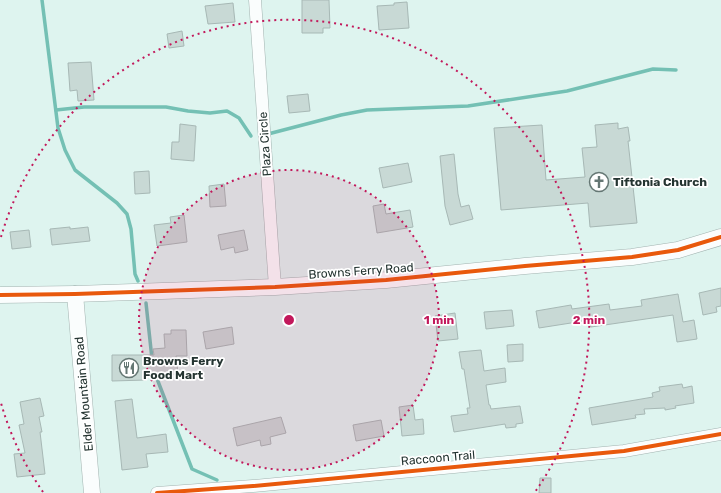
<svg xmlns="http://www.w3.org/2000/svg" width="721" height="493" font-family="Rubik,sans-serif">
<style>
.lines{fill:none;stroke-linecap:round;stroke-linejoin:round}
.stream{stroke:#74c0b4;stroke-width:3.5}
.building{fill:#c8d9d5;stroke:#a7b8b5}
.street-casing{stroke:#a2b3b0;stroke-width:13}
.secondary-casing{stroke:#a2b3b0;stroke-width:17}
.street{stroke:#fafdfd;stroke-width:12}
.secondary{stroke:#fafdfd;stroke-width:16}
.cycleway-casing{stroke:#fff;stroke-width:6}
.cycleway{stroke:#e8590c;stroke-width:4}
.ring{fill:none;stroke:#c2185b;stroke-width:2;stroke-dasharray:2 4}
.labels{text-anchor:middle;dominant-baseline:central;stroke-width:3.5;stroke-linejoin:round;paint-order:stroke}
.street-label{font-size:12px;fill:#243431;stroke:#fff}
.poi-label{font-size:12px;font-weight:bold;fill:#243431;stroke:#fff;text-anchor:start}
.centre{fill:#c2185b;stroke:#fff;stroke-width:2}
.ring-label{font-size:12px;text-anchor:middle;font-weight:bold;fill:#c2185b;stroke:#fff;stroke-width:3.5;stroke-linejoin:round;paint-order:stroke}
</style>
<rect width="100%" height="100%" fill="#def4ef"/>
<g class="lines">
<!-- stream -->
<g class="stream">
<polyline points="42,0 58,128 65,150 75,170 117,203 127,214 131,229 135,274 138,281"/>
<polyline points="56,110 84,107 166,107 188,111 210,113 227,111 239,118 251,136"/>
<polyline points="268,134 341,115 367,110 468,106 567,91 653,69 676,70"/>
<polyline points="146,303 152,359"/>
<polyline points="154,371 192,469 217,480"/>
</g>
</g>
<!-- building -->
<g class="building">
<polygon points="302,0 329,0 330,28 323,28 323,33 302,33"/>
<polygon points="407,2 409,28 379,30 377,6 394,5 394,3"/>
<polygon points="233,3 235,22 208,24 205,6"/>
<polygon points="182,31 184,46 169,48 167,34"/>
<polygon points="91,62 94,100 78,101 77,90 70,91 68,63"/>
<polygon points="308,94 310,111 289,113 287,96"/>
<polygon points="618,123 618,129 628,127 630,141 628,141 637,223 590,227 588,203 501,210 494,128 542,125 546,180 585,177 582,148 597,147 595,125"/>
<polygon points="180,124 196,126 194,161 171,159 172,142 179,142"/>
<polygon points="454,154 458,194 461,207 469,205 473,219 450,225 445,206 440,156"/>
<polygon points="408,163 412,182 383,188 379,168"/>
<polygon points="149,171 150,193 135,194 134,172"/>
<polygon points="224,184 226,206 210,207 209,186"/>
<polygon points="384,204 386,214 410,210 413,227 377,233 373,206"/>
<polygon points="184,215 187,242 157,246 154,225 171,223 170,217"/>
<polygon points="70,227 70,229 88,227 90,241 52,245 50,229"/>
<polygon points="29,230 31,247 12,249 10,232"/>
<polygon points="244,230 248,250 235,253 234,247 221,250 218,235"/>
<polygon points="721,288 721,306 716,307 717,312 703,315 699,293"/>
<polygon points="678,294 683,322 694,320 697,339 677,342 673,315 591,327 590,320 539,328 536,311 571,305 572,309 609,304 610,310 642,306 641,300"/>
<polygon points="512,310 514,326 486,329 484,312"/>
<polygon points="455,313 458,339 438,341 435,316"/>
<polygon points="232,327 234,344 206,349 203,332"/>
<polygon points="171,330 186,330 187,356 176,356 178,374 146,376 146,380 112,381 112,355 154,355 153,349 165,348 164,334 171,334"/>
<polygon points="523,344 523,361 508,362 507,345"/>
<polygon points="481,350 484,371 505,368 506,382 486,385 489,405 490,405 491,409 520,406 523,423 516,424 516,427 506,428 505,424 454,432 451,416 468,414 467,408 470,408 464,369 462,369 459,352"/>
<polygon points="682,384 683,388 692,386 694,403 675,406 676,408 665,410 665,408 644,409 645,414 635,415 636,418 592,425 589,408 653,397 652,393 660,391 659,387"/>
<polygon points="40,398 44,416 39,417 42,432 40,432 45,474 17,477 14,454 25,453 19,425 24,424 20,402"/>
<polygon points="132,399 137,438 166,434 168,452 146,454 148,467 122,470 115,401"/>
<polygon points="413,405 415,420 423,419 424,434 402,436 399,407"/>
<polygon points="281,417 286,433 270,437 271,444 261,446 260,440 237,446 233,428"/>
<polygon points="381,420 384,436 356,441 353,425"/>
<polygon points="540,478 551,478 551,493 539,493"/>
</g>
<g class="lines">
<defs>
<g id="street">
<polyline points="255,0 275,287"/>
<polyline points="157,493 253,486 624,451 721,434"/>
</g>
<g id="secondary">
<polyline points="75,294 92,493"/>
<polyline points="0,295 75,294 275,287 386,280 525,266 632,257 678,250 721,237"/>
</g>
</defs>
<!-- street casing -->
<use href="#street" class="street-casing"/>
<!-- secondary casing -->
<use href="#secondary" class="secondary-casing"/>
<!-- street -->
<use href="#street" class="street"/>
<!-- secondary -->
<use href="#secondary" class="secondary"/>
<defs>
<g id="cycleway">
<polyline points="0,295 75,294 275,287 386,280 525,266 632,257 678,250 721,237"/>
<polyline points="157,493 253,486 624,451 721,434"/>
</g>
</defs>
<!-- cycleway casing -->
<use href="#cycleway" class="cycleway-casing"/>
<!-- cycleway -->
<use href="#cycleway" class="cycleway"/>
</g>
<!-- distance rings -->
<circle cx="289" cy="320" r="150" fill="#c2185b" fill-opacity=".12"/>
<g class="ring">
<circle cx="289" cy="320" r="150"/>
<path d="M43 492A300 300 0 0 1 1 403M1 237A300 300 0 1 1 535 492"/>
</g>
<!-- icons -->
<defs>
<symbol id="church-ring" viewBox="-11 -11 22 22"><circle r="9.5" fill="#fff" stroke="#657774" stroke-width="1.5"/><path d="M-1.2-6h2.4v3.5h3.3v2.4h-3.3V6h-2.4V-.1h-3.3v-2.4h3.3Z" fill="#657774"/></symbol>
<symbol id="restaurant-ring" viewBox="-11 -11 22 22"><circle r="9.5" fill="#fff" stroke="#657774" stroke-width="1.5"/><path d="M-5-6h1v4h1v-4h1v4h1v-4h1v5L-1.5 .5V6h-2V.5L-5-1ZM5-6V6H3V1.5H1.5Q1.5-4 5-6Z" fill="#657774"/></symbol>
</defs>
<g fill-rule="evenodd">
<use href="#church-ring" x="588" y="171" width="22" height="22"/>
<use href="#restaurant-ring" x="118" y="357" width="22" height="22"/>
</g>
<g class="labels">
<!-- street labels -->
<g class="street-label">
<text transform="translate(265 144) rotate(-94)">Plaza Circle</text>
<text transform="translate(361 271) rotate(-4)">Browns Ferry Road</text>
<text transform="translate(84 394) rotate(-95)">Elder Mountain Road</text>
<text transform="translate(438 458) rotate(-5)">Raccoon Trail</text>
</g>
<!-- poi labels -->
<g class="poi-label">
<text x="613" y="182">Tiftonia Church</text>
<text x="143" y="361">Browns Ferry<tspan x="143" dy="14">Food Mart</tspan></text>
</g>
</g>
<circle cx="289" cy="320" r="6" class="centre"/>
<g class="ring-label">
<text x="439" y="324">1 min</text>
<text x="589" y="324">2 min</text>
</g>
</svg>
